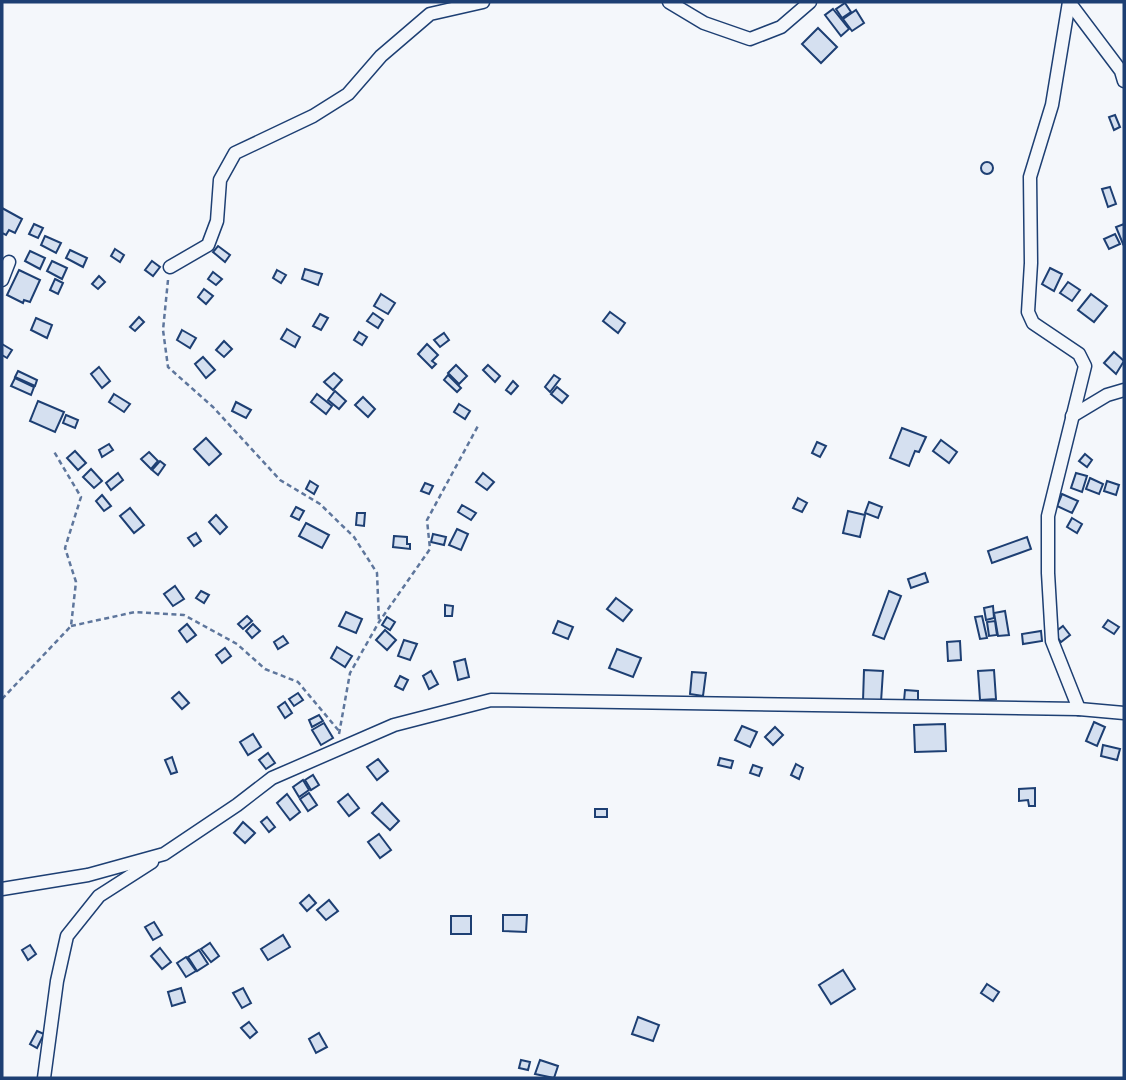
<svg xmlns="http://www.w3.org/2000/svg" width="1126" height="1080" font-family="'Times New Roman',serif">
<style>
.building{fill:#d5e0f0;stroke:#1d3f73;stroke-width:2}
.lines{fill:none;stroke-linecap:round;stroke-linejoin:round}
.street-casing{stroke:#1d3f73;stroke-width:15}
.path{stroke:#5e769c;stroke-width:2.5;stroke-dasharray:5 3.5;stroke-linecap:butt}
.street{stroke:#f4f7fb;stroke-width:12}
</style>
<rect width="100%" height="100%" fill="#f4f7fb"/>
<!-- building -->
<g class="building">
<polygon points="845,3 851,12 842,18 836,9"/>
<polygon points="833,9 849,29 841,36 825,15"/>
<polygon points="856,10 864,23 852,31 843,19"/>
<polygon points="818,28 837,47 821,63 802,44"/>
<polygon points="1115,115 1120,127 1114,130 1109,117"/>
<circle cx="987" cy="168" r="6"/>
<polygon points="1110,187 1116,204 1108,207 1102,189"/>
<polygon points="2,208 22,219 15,233 9,230 6,235 2,233"/>
<polygon points="34,224 43,228 38,238 29,234"/>
<polygon points="1124,224 1124,243 1123,244 1116,227"/>
<polygon points="1115,234 1120,244 1109,249 1104,239"/>
<polygon points="45,236 61,243 56,253 41,245"/>
<polygon points="218,246 230,255 225,262 213,252"/>
<polygon points="115,249 124,255 120,262 111,256"/>
<polygon points="70,250 87,258 83,267 66,258"/>
<polygon points="30,251 45,258 40,269 25,261"/>
<polygon points="52,261 67,268 62,279 47,271"/>
<polygon points="152,261 160,267 153,276 145,270"/>
<polygon points="1050,268 1062,274 1054,291 1042,284"/>
<polygon points="305,269 322,274 318,285 302,279"/>
<polygon points="19,270 40,280 30,302 24,300 23,303 7,295"/>
<polygon points="277,270 286,275 281,283 273,278"/>
<polygon points="213,272 222,279 216,285 208,279"/>
<polygon points="99,276 105,282 98,289 92,284"/>
<polygon points="55,279 63,283 58,294 50,290"/>
<polygon points="1068,282 1080,290 1072,301 1060,293"/>
<polygon points="204,289 213,296 206,304 198,297"/>
<polygon points="381,294 395,303 388,314 374,306"/>
<polygon points="1091,294 1107,306 1094,322 1078,310"/>
<polygon points="610,312 625,323 618,333 603,321"/>
<polygon points="373,313 383,320 378,328 367,321"/>
<polygon points="320,314 328,318 321,330 313,326"/>
<polygon points="139,317 144,322 135,331 130,327"/>
<polygon points="36,318 52,325 47,338 31,330"/>
<polygon points="287,329 300,337 295,347 281,339"/>
<polygon points="182,330 196,338 190,348 177,340"/>
<polygon points="359,332 367,337 362,345 354,340"/>
<polygon points="444,333 449,340 440,347 434,340"/>
<polygon points="224,341 232,349 224,357 216,350"/>
<polygon points="2,344 12,350 7,358 2,355"/>
<polygon points="427,344 438,355 432,361 436,364 432,368 418,354"/>
<polygon points="1114,352 1124,361 1116,374 1104,363"/>
<polygon points="203,357 215,370 206,378 195,364"/>
<polygon points="456,365 467,376 459,384 448,373"/>
<polygon points="488,365 500,376 495,382 483,370"/>
<polygon points="99,367 110,381 102,388 91,374"/>
<polygon points="18,371 37,380 35,386 15,377"/>
<polygon points="334,373 342,380 333,390 324,382"/>
<polygon points="448,375 461,388 457,392 444,380"/>
<polygon points="554,375 560,379 550,392 545,387"/>
<polygon points="15,378 34,387 31,395 11,386"/>
<polygon points="513,381 518,386 511,394 506,390"/>
<polygon points="557,387 568,396 562,403 551,394"/>
<polygon points="335,391 346,401 339,409 328,400"/>
<polygon points="114,394 130,404 124,412 109,402"/>
<polygon points="317,394 332,406 326,414 311,402"/>
<polygon points="363,397 375,409 368,417 355,405"/>
<polygon points="38,401 64,412 55,432 30,421"/>
<polygon points="236,402 251,410 246,418 232,411"/>
<polygon points="459,404 470,411 465,419 454,412"/>
<polygon points="66,415 78,420 75,428 63,423"/>
<polygon points="902,428 926,437 919,452 915,451 909,466 890,458"/>
<polygon points="206,438 221,454 209,465 194,449"/>
<polygon points="941,440 957,452 949,463 933,451"/>
<polygon points="817,442 826,446 820,457 812,453"/>
<polygon points="109,444 113,450 102,457 99,450"/>
<polygon points="75,451 86,463 78,470 67,458"/>
<polygon points="149,452 158,461 151,469 141,459"/>
<polygon points="1085,454 1092,460 1087,467 1079,461"/>
<polygon points="160,461 165,465 158,475 152,470"/>
<polygon points="91,469 102,481 94,488 83,477"/>
<polygon points="118,473 123,480 111,490 106,483"/>
<polygon points="483,473 494,482 487,490 476,482"/>
<polygon points="1076,473 1087,476 1082,492 1071,488"/>
<polygon points="1090,478 1103,484 1099,494 1086,489"/>
<polygon points="310,481 318,486 314,494 306,489"/>
<polygon points="1107,481 1119,485 1116,495 1104,491"/>
<polygon points="425,483 433,486 429,494 421,491"/>
<polygon points="1062,494 1078,501 1072,513 1057,506"/>
<polygon points="102,495 111,506 104,511 96,501"/>
<polygon points="798,498 807,503 802,512 793,508"/>
<polygon points="869,502 882,507 878,518 865,513"/>
<polygon points="462,505 476,513 471,520 458,512"/>
<polygon points="296,507 304,511 299,520 291,516"/>
<polygon points="130,508 144,525 134,533 120,516"/>
<polygon points="848,511 865,515 860,537 843,533"/>
<polygon points="357,513 365,513 364,526 356,525"/>
<polygon points="216,515 227,527 220,534 209,522"/>
<polygon points="1072,518 1082,524 1077,533 1067,527"/>
<polygon points="306,523 329,535 322,548 299,536"/>
<polygon points="457,529 468,534 461,550 449,545"/>
<polygon points="196,533 201,541 194,546 188,538"/>
<polygon points="433,534 446,537 444,545 431,542"/>
<polygon points="394,536 407,537 407,544 410,544 410,549 393,547"/>
<polygon points="1027,537 1031,549 992,563 988,551"/>
<polygon points="925,573 928,582 911,588 908,579"/>
<polygon points="175,586 184,599 173,606 164,594"/>
<polygon points="201,591 209,595 204,603 196,598"/>
<polygon points="889,591 901,596 884,639 873,635"/>
<polygon points="616,598 632,610 623,621 607,609"/>
<polygon points="445,605 453,606 452,616 445,616"/>
<polygon points="993,606 994,618 986,620 984,608"/>
<polygon points="1005,611 1009,635 998,636 994,613"/>
<polygon points="346,612 362,619 356,633 339,626"/>
<polygon points="247,616 252,621 243,629 238,624"/>
<polygon points="982,616 987,638 980,639 975,617"/>
<polygon points="387,617 395,622 390,630 382,625"/>
<polygon points="1108,620 1119,627 1114,634 1103,627"/>
<polygon points="558,621 573,627 568,639 553,633"/>
<polygon points="995,621 997,635 989,636 987,622"/>
<polygon points="187,624 196,635 187,642 179,631"/>
<polygon points="253,624 260,631 252,638 246,631"/>
<polygon points="1063,626 1070,635 1061,642 1054,633"/>
<polygon points="385,630 396,640 387,650 376,640"/>
<polygon points="1041,631 1042,641 1023,644 1022,634"/>
<polygon points="283,636 288,643 278,649 274,642"/>
<polygon points="404,640 417,644 410,660 398,656"/>
<polygon points="960,641 961,660 948,661 947,642"/>
<polygon points="337,647 352,656 345,667 331,658"/>
<polygon points="225,648 231,656 222,663 216,655"/>
<polygon points="617,649 641,658 633,677 609,668"/>
<polygon points="465,659 469,677 458,680 454,662"/>
<polygon points="864,670 883,671 881,702 863,701"/>
<polygon points="994,670 996,699 980,700 978,671"/>
<polygon points="431,671 438,684 429,689 423,676"/>
<polygon points="692,672 706,673 703,696 690,694"/>
<polygon points="400,676 408,680 403,690 395,686"/>
<polygon points="905,690 918,691 918,702 904,701"/>
<polygon points="179,692 189,703 182,709 172,698"/>
<polygon points="298,693 303,700 294,706 289,699"/>
<polygon points="285,702 292,713 285,718 278,707"/>
<polygon points="319,715 323,721 312,727 309,720"/>
<polygon points="1094,722 1105,727 1097,746 1086,741"/>
<polygon points="324,723 333,738 321,745 312,730"/>
<polygon points="945,724 946,751 915,752 914,725"/>
<polygon points="742,726 757,732 750,747 735,740"/>
<polygon points="775,727 783,735 773,745 765,737"/>
<polygon points="253,734 261,747 248,755 240,742"/>
<polygon points="1103,745 1120,749 1117,760 1101,756"/>
<polygon points="268,753 275,763 266,769 259,760"/>
<polygon points="172,757 177,772 171,774 165,760"/>
<polygon points="720,758 733,761 731,768 718,765"/>
<polygon points="378,759 388,771 377,780 367,767"/>
<polygon points="796,764 803,768 799,779 791,775"/>
<polygon points="753,765 762,768 759,776 750,773"/>
<polygon points="313,775 319,785 311,790 305,780"/>
<polygon points="303,780 309,790 299,797 293,787"/>
<polygon points="1035,788 1035,806 1029,806 1028,800 1019,801 1019,789"/>
<polygon points="309,793 317,805 308,811 300,799"/>
<polygon points="287,794 300,812 290,820 277,803"/>
<polygon points="348,794 359,808 349,816 338,802"/>
<polygon points="382,803 399,821 390,830 372,813"/>
<rect x="595" y="809" width="12" height="8"/>
<polygon points="267,817 275,827 269,832 261,822"/>
<polygon points="243,822 255,833 245,843 234,833"/>
<polygon points="379,834 391,850 380,858 368,842"/>
<polygon points="309,895 316,903 307,911 300,903"/>
<polygon points="329,900 338,911 326,920 317,910"/>
<polygon points="503,915 527,915 526,932 503,931"/>
<rect x="451" y="916" width="20" height="18"/>
<polygon points="154,922 162,935 153,940 145,927"/>
<polygon points="283,935 290,947 268,960 261,949"/>
<polygon points="210,943 219,956 211,962 201,949"/>
<polygon points="30,945 36,954 28,960 22,950"/>
<polygon points="160,948 171,962 162,969 151,956"/>
<polygon points="199,950 208,964 197,971 188,957"/>
<polygon points="186,957 196,971 186,977 177,963"/>
<polygon points="843,970 855,989 831,1004 819,985"/>
<polygon points="987,984 999,992 993,1001 981,993"/>
<polygon points="181,988 185,1002 172,1006 168,992"/>
<polygon points="243,988 251,1003 242,1008 233,993"/>
<polygon points="638,1017 659,1025 653,1041 632,1034"/>
<polygon points="249,1022 257,1032 250,1038 241,1028"/>
<polygon points="37,1031 44,1034 37,1048 30,1044"/>
<polygon points="319,1033 327,1047 316,1053 309,1039"/>
<polygon points="521,1060 530,1062 528,1070 519,1068"/>
<polygon points="540,1060 558,1066 554,1078 535,1074"/>
</g>
<g class="lines">
<defs>
<g id="street">
<polyline points="669,2 704,23 750,39 781,27 810,2"/>
<polyline points="1069,2 1052,105 1030,177 1031,263 1028,312 1033,323 1079,354 1085,366 1048,516 1048,573 1052,641 1079,709"/>
<polyline points="1069,2 1121,71 1124,81"/>
<polyline points="170,267 208,245 217,221 220,180 235,153 313,116 348,94 381,56 430,14 483,2"/>
<polyline points="2,280 9,262"/>
<polyline points="1072,416 1107,395 1124,390"/>
<polyline points="2,889 88,875 164,854 237,805 272,778 394,725 491,700 1079,709 1124,713"/>
<polyline points="44,1078 57,981 67,936 99,896 152,862"/>
</g>
</defs>
<!-- street casing -->
<use href="#street" class="street-casing"/>
<!-- path -->
<g class="path">
<polyline points="168,280 163,330 168,367 213,407 280,480 320,504 354,537 377,573 379,622"/>
<polyline points="71,626 135,612 184,615 237,644 265,669 298,682 339,731"/>
<polyline points="2,699 71,626 76,582 65,548 81,497 53,450"/>
<polyline points="339,734 350,673 379,622 430,549 427,520 479,424"/>
</g>
<!-- street -->
<use href="#street" class="street"/>
</g>
<!-- border -->
<rect width="1126" height="1080" fill="none" stroke="#1d3f73" stroke-width="7"/>
</svg>
